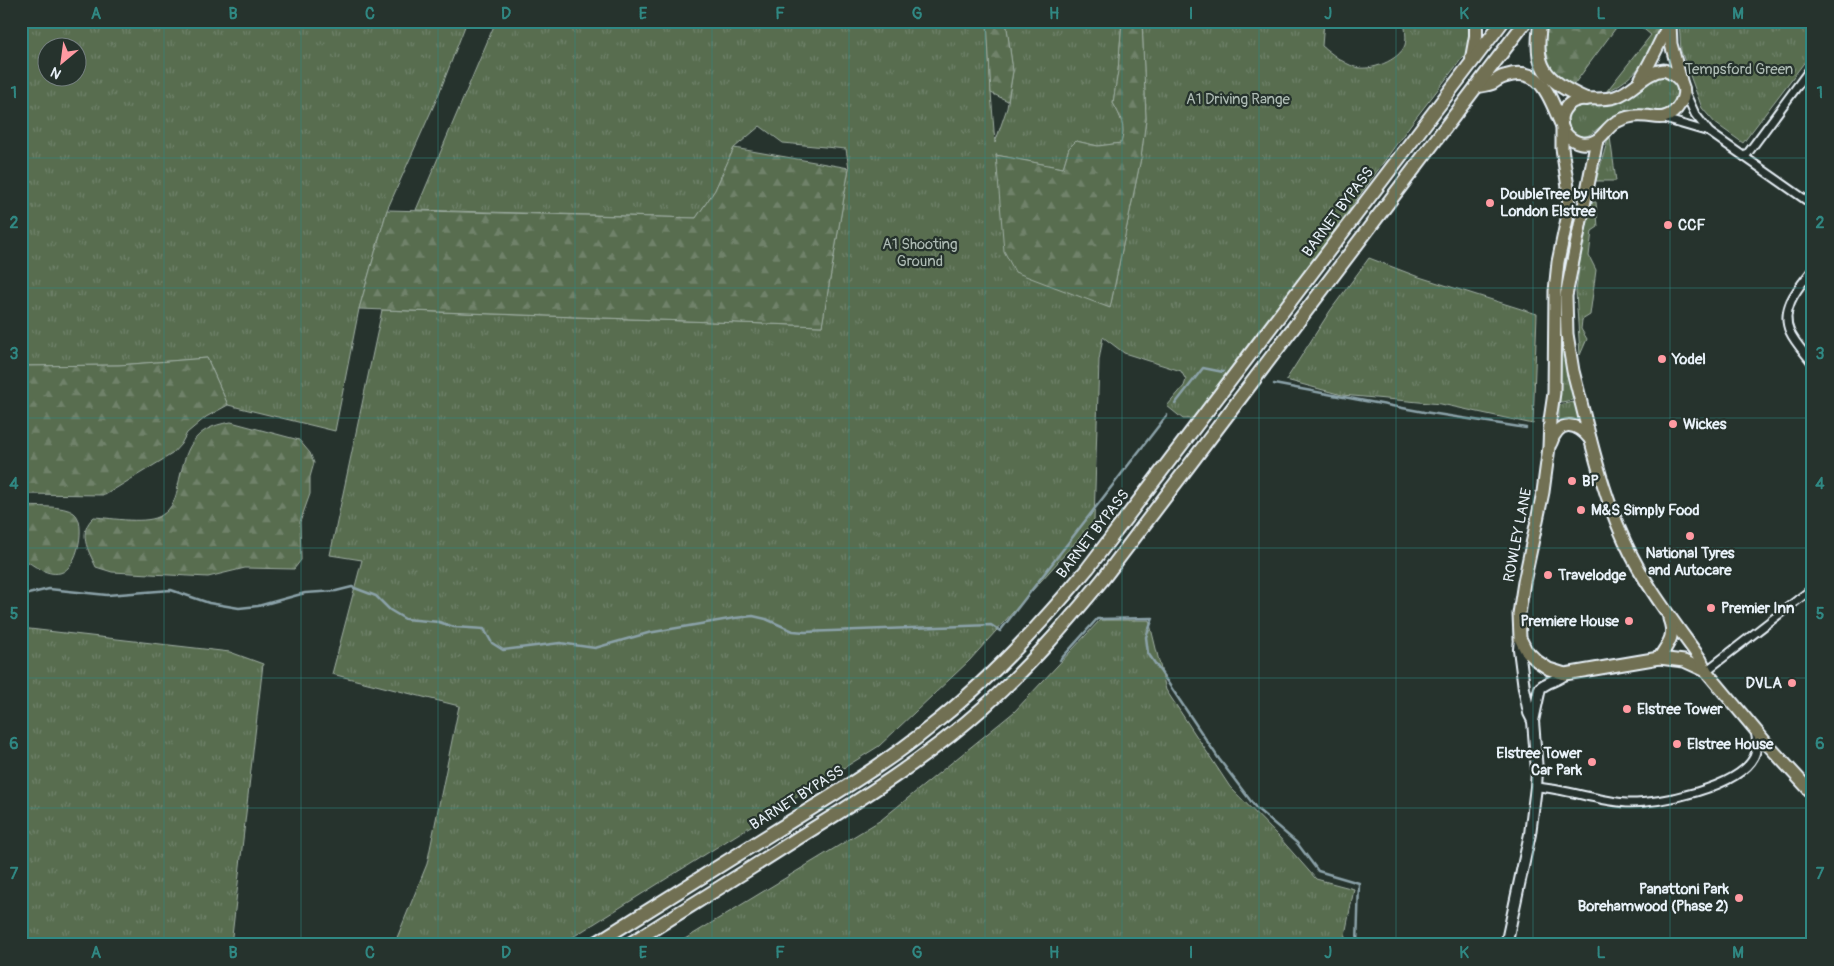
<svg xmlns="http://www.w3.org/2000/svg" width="1834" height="966" font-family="Pangolin,sans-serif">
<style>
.grass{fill:url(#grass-tufts);stroke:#a0afa4;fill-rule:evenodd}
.forest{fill:url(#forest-firs);stroke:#a0afa4}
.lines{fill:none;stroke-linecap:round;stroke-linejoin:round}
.stream{stroke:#8ba2a9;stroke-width:2.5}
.street-casing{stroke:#e8f1f8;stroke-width:11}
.secondary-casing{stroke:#e8f1f8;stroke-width:14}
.primary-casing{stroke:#e8f1f8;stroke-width:15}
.highway-casing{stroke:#e8f1f8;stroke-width:16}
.street{stroke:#26332d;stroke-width:7}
.secondary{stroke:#26332d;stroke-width:10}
.primary{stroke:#716f52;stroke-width:11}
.highway{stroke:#716f52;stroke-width:12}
.grid{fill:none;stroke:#308883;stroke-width:1;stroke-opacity:0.55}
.poi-dot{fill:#ff9aa2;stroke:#26332d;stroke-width:2}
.labels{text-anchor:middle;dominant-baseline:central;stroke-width:4.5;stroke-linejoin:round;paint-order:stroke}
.park-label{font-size:15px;fill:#aebcb5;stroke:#26332d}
.poi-label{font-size:15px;font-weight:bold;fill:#e8f1f8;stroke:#26332d;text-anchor:start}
.street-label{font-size:15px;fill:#e8f1f8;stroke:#26332d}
.neatline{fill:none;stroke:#308883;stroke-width:2}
.grid-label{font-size:16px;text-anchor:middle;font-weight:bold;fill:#308883}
</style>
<defs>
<pattern id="grass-tufts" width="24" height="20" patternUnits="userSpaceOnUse" patternTransform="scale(1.25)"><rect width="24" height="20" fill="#586d50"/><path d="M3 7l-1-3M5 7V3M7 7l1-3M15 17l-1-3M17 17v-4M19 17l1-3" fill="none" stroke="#70826a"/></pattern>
<pattern id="forest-firs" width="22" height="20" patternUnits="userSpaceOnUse" patternTransform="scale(1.25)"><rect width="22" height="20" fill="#586d50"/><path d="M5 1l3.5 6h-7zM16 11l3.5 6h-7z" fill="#70826a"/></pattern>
</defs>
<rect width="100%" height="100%" fill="#26332d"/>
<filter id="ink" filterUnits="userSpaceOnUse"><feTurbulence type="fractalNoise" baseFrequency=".02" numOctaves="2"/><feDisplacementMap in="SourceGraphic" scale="10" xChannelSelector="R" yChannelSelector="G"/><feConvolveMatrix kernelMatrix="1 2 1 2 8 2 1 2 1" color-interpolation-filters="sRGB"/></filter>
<g filter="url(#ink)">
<!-- grass -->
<g class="grass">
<path d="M 21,21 L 467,21 L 438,96 L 387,210 L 359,309 L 335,431 L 228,405 L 207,358 L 119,365 L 21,366 ZM 48,48 L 78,48 L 78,78 L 48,78 Z"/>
<path d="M 496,21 L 987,21 L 991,93 L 995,143 L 1007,108 L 1013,71 L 1006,21 L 1122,21 L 1118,71 L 1113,103 C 1121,117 1126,127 1121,143 L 1098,146 L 1076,141 L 1069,148 L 1063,168 L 996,155 L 1110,308 L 1141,158 L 1146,119 L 1142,21 L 1324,21 L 1322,46 C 1332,54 1343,63 1355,67 C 1370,72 1400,60 1405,45 C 1407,38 1405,28 1404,21 L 1474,21 L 1467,52 L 1411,124 L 1306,270 L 1194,419 L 1183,419 L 1167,406 L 1184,386 L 1186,380 L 1181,371 L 1124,353 L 1103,337 L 1099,360 L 1094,522 L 969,661 L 879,746 L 560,945 L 394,945 L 427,864 L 459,706 L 332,674 L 362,560 L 330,555 L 382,310 L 822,326 L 849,168 L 846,149 L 783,143 L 760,126 L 734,148 L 715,190 L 696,218 L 416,210 Z"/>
<polygon points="1679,21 1813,21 1813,51 1743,143 1715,123 1702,108 1681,51"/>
<path d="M 1664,75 C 1672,80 1677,83 1677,93 C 1678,120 1638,107 1622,113 C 1608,117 1599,130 1587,136 C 1571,138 1559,120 1573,109 C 1582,101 1602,107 1614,103 C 1624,100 1634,95 1642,88 C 1645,84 1648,78 1652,77 C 1656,76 1661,76 1664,75 Z"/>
<polygon points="1610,137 1616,181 1596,181 1607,142"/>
<polygon points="1592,202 1596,202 1598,227 1592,231 1589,256 1596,270 1590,315 1582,320 1581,329 1587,339 1580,355 1576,292 1581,253"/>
<polygon points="1369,258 1416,276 1537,314 1533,424 1441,404 1342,395 1286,380 1330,311"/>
<polygon points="1559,288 1564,289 1577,399 1562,402 1557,401"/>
<polygon points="1578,401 1582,425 1568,421 1559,423 1559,405"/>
<polygon points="1100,620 1149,620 1166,690 1230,787 1279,837 1316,879 1354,889 1343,945 675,945 881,820 1014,712"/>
<polygon points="21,628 230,652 263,664 231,945 21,945"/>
</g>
<!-- forest -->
<g class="forest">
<polygon points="987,21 1006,21 1013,71 1008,101 991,93"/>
<path d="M 1122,21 L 1142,21 L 1146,119 L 1141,158 L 1110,308 L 1015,272 L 1004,251 L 996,155 L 1063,168 L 1069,148 L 1076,141 L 1098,146 L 1121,143 C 1126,127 1121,117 1113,103 L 1118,71 Z"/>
<path d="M 1550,21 L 1621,21 L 1572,87 C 1565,82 1555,76 1550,70 C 1540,56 1543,35 1550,21 Z"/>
<path d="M 1634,21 L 1661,21 C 1654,54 1636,78 1606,92 L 1651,35 Z"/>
<polygon points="734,148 849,168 822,326 359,309 387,210 696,218 715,190"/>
<polygon points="207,358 228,405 206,417 187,433 181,444 172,454 105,495 21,494 21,366 119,365"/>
<path d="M 231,422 L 299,440 L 310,453 L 314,463 L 310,477 L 310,494 L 300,522 L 301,560 L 294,569 L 245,568 L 208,577 L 112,572 L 96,567 C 88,550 77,532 94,517 C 112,518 148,525 162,515 C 173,508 176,497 178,486 C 186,449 191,428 231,422 Z"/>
<path d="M 21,506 C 35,507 64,505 74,513 C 87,522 78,569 60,573 C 46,576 31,564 21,557 Z"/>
</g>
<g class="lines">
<!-- stream -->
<g class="stream">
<polyline points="1274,384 1424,412 1526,428"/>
<polyline points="1175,404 1203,368 1223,372"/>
<polyline points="21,599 28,594 49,589 107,595 171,590 209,603 239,608 258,606 305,593 336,591 352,587 376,596 390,610 405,619 439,622 454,627 484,629 492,643 503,650 560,643 595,648 648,633 735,618 753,616 766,619 793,631 805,632 991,625 1000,631 1167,415"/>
<polyline points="1060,660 1097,619 1153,618 1146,637 1148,653 1219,759 1256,808 1297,843 1318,871 1359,883 1357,945"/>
</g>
<defs>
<g id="street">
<polyline points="1685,92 1695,114 1709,132 1813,205"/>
<polyline points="1661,118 1709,132"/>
<polyline points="1745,157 1813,65"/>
<path d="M 1813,269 C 1800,286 1779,308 1790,332 C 1795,343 1806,354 1813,364"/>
<polyline points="1706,671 1813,588"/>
<path d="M 1536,787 C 1567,789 1597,801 1627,803 C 1659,804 1738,788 1754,757 C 1758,749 1757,740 1755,731"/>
</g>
<g id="secondary">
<path d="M 1533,721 L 1540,688 C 1548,681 1557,681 1565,674"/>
<polyline points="1506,945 1530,834 1536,787 1537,771 1533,721 1529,713 1524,688 1519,649 1520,638"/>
</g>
<g id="primary">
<polyline points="1670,23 1671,44 1681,81"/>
<path d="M 1664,70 C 1671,73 1678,76 1682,84 C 1688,96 1677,114 1664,117 C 1658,119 1652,116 1645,116 C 1635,115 1625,117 1616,122 C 1608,127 1603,136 1597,140 C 1575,153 1549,125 1567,106 C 1579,94 1599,102 1615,97 C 1634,91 1644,72 1664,70 Z"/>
<path d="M 1641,78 C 1652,60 1660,41 1670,22"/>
<polyline points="1562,128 1562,148 1569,194 1567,219 1558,262 1555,291 1554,393 1550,420 1549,447 1543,492 1524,582 1519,614 1520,638 1526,650 1537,661 1549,669 1565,674 1659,658 1684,661 1706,671"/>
<path d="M 1597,140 L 1566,296 L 1567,334 L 1573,371 C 1588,428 1600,488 1625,542 C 1644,584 1674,622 1701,660 L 1706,671 L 1768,745 L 1813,794"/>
<path d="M 1551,443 C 1559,419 1576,422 1590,439"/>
<path d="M 1659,658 C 1668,644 1676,636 1669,619"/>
</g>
<g id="highway">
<path d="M 1541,21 C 1532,66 1545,81 1586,99"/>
<polyline points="1472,58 1476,36 1476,21"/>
<path d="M 1476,87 C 1481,85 1487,85 1492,83 C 1496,81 1500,77 1506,76 C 1542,65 1550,99 1561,123"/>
<path d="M 593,945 C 657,905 721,865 785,825 C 834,794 884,765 929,728 C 989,681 1040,626 1088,568 L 1503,21"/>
<path d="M 628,945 C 685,909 742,874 798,838 C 863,798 927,758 984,707 C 1028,668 1066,624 1103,579 L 1526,21"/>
</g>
</defs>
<!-- street casing -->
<use href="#street" class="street-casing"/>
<!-- secondary casing -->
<use href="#secondary" class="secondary-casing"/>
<!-- primary casing -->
<use href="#primary" class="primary-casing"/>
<!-- highway casing -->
<use href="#highway" class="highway-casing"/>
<!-- street -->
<use href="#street" class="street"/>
<!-- secondary -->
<use href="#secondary" class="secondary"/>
<!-- primary -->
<use href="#primary" class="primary"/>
<!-- highway -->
<use href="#highway" class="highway"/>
</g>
</g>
<!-- grid -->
<path class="grid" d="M 164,21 L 164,945M 301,21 L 301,945M 438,21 L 438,945M 575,21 L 575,945M 712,21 L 712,945M 849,21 L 849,945M 985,21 L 985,945M 1122,21 L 1122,945M 1259,21 L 1259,945M 1396,21 L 1396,945M 1533,21 L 1533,945M 1670,21 L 1670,945M 21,158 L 1813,158M 21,288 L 1813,288M 21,418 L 1813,418M 21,548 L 1813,548M 21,678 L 1813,678M 21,808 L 1813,808"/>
<!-- markers -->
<g class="poi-dot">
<circle cx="1490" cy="203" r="5"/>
<circle cx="1668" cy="225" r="5"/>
<circle cx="1662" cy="359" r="5"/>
<circle cx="1673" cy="424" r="5"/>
<circle cx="1572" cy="481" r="5"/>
<circle cx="1581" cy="510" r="5"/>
<circle cx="1690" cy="536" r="5"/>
<circle cx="1548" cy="575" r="5"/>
<circle cx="1711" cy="608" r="5"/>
<circle cx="1629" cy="621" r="5"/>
<circle cx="1792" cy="683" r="5"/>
<circle cx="1627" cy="709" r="5"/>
<circle cx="1677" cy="744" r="5"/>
<circle cx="1592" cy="762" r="5"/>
<circle cx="1739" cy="898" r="5"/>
</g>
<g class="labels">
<!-- park labels -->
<g class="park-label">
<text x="1739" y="69">Tempsford Green</text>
<text x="1238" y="99">A1 Driving Range</text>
<text x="920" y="244">A1 Shooting<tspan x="920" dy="17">Ground</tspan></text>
</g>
<!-- poi labels -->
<g class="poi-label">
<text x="1500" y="194">DoubleTree by Hilton<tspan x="1500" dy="17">London Elstree</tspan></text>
<text x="1678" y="225">CCF</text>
<text x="1672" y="359">Yodel</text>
<text x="1683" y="424">Wickes</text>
<text x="1582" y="481">BP</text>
<text x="1591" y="510">M&amp;S Simply Food</text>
<text x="1690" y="553" text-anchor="middle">National Tyres<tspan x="1690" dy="17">and Autocare</tspan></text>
<text x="1558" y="575">Travelodge</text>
<text x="1721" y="608">Premier Inn</text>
<text x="1619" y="621" text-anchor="end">Premiere House</text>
<text x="1782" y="683" text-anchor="end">DVLA</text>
<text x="1637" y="709">Elstree Tower</text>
<text x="1687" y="744">Elstree House</text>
<text x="1582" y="753" text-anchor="end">Elstree Tower<tspan x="1582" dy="17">Car Park</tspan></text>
<text x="1729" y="889" text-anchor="end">Panattoni Park<tspan x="1729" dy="17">Borehamwood (Phase 2)</tspan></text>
</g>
<!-- street labels -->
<g class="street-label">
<text transform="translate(1338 212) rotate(-53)">BARNET BYPASS</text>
<text transform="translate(1093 534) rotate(-52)">BARNET BYPASS</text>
<text transform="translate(1518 535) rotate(-79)">ROWLEY LANE</text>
<text transform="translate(797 798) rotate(-32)">BARNET BYPASS</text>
</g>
</g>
<!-- margin -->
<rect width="1834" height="966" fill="none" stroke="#26332d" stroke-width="55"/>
<!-- north arrow -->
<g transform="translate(62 62) rotate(209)"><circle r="24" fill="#26332d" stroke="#747f7e"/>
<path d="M0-4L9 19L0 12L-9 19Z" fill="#ff9aa2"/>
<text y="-8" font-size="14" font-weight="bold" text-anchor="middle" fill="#e8f1f8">N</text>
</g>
<rect x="28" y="28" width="1778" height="910" class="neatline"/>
<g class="grid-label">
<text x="96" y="19">A</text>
<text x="233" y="19">B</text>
<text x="370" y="19">C</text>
<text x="506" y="19">D</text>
<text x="643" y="19">E</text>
<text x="780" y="19">F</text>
<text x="917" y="19">G</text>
<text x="1054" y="19">H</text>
<text x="1191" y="19">I</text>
<text x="1328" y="19">J</text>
<text x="1464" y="19">K</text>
<text x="1601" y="19">L</text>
<text x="1738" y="19">M</text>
<text x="14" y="98">1</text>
<text x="1820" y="98">1</text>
<text x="14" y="228">2</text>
<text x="1820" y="228">2</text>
<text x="14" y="359">3</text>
<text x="1820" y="359">3</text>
<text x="14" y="489">4</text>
<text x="1820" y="489">4</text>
<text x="14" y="619">5</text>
<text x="1820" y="619">5</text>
<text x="14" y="749">6</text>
<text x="1820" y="749">6</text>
<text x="14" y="879">7</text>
<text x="1820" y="879">7</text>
<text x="96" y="958">A</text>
<text x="233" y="958">B</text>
<text x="370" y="958">C</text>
<text x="506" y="958">D</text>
<text x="643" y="958">E</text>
<text x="780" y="958">F</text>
<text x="917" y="958">G</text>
<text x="1054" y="958">H</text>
<text x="1191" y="958">I</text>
<text x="1328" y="958">J</text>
<text x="1464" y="958">K</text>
<text x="1601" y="958">L</text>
<text x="1738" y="958">M</text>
</g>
</svg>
